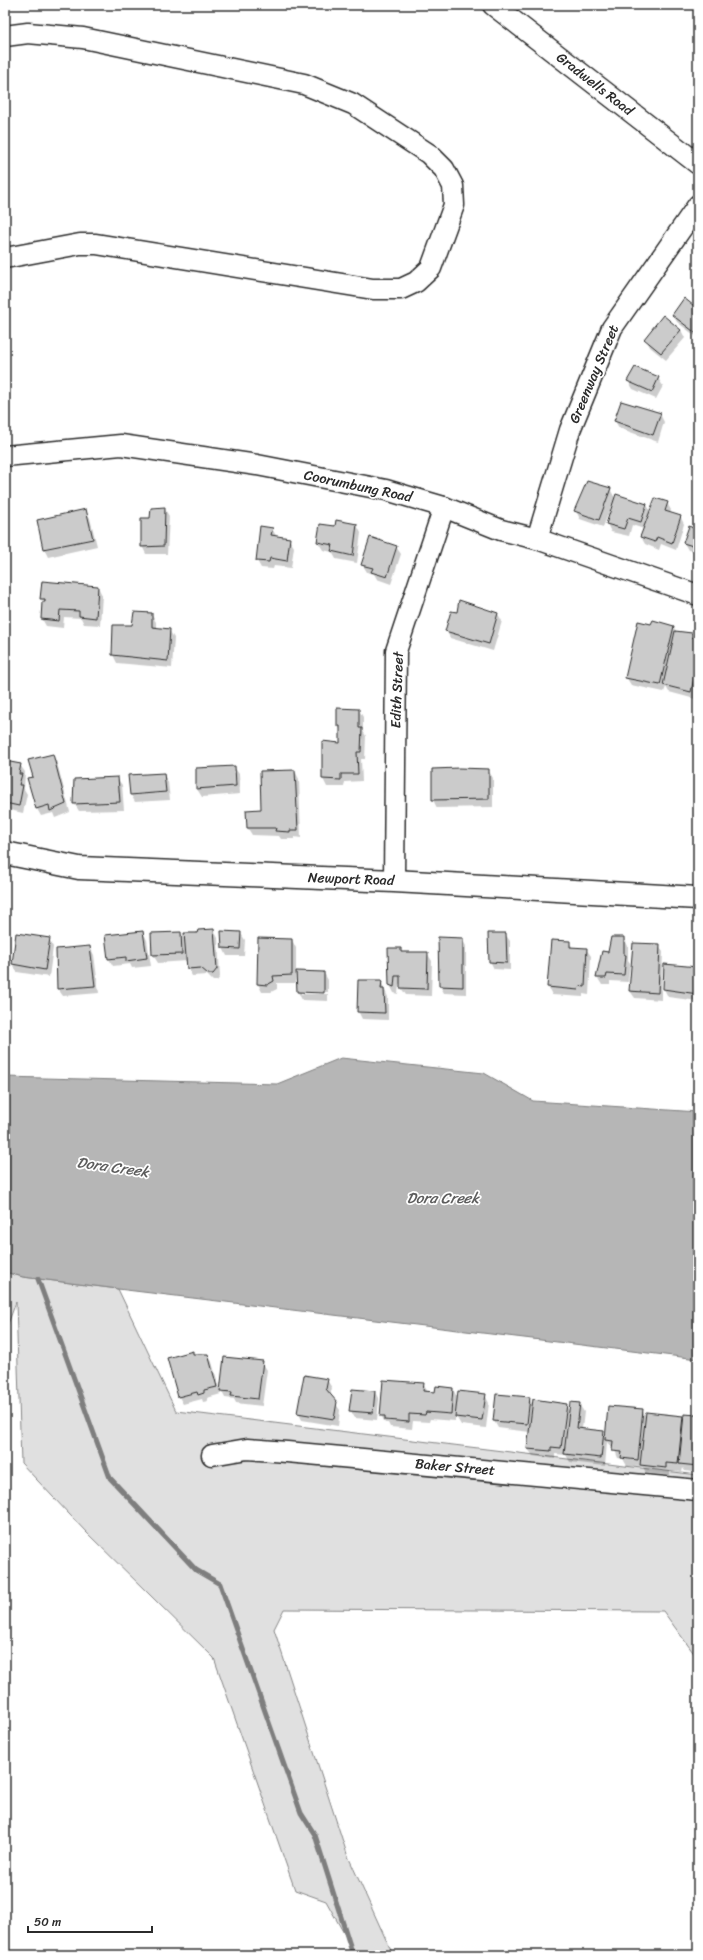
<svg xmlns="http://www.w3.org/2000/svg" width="703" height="1960" font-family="Sriracha,sans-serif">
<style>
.green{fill:#e0e0e0;stroke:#868686}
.water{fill:#b6b6b6;stroke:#7e7e7e}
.shadow{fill:#0003}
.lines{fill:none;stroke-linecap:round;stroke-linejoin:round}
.stream{stroke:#7e7e7e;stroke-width:5}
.building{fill:#cbcbcb;stroke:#2b2b2b}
.street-casing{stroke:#2b2b2b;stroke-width:23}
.secondary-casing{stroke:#2b2b2b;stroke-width:25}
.street{stroke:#fff;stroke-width:20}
.secondary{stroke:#fff;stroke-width:22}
.labels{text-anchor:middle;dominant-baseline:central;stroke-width:3.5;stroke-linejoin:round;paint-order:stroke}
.street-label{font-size:14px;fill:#2b2b2b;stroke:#fff}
.water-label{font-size:15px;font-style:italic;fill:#5c5c5c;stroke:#fff}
</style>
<rect width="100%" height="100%" fill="#fff"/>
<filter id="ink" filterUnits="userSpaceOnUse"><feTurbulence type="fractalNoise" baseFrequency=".025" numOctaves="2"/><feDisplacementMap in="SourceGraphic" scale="8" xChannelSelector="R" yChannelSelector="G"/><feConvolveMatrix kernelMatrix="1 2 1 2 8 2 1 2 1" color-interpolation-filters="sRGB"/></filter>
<g filter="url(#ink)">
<!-- green -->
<polygon class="green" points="5,1272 23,1277 118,1289 176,1411 698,1475 698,1659 663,1611 284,1609 274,1629 347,1854 393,1955 356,1955 326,1901 295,1890 214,1658 86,1532 21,1463 16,1302 5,1332"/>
<!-- water -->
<polygon class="water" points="341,1058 484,1073 533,1101 698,1112 698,1359 118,1289 23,1277 5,1272 5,1077 277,1084"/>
<!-- shadow -->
<g class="shadow">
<polygon points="684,299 698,310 698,338 677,322 673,315"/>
<polygon points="681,330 685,338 666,360 650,347 646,339"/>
<polygon points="658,378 663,386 656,399 633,389 628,381"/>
<polygon points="660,414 664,422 658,442 619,428 615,421"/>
<polygon points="610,489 615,498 617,495 647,505 651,512 667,503 671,510 670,513 680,516 684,524 676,550 661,544 659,550 645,544 641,537 644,529 632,525 629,536 611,532 607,524 613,504 612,504 603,527 580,519 576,511"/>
<polygon points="164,508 169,516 167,554 146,554 142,546 151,519"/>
<polygon points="86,511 90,518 97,546 48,557 44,549 38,520"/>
<polygon points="357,525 361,533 357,563 336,559 332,552 323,550 318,542 336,528"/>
<polygon points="698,525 698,557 695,552 688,550 684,543 696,531"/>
<polygon points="272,529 277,537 289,539 294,547 291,568 274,566 273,569 261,568 257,561"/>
<polygon points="396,547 401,554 391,584 377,579 374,574 367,572 362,564"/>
<polygon points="98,587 102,595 100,625 84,624 81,618 64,617 63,628 46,626 42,619 44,603 41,598"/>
<polygon points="151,614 156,622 156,628 169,630 174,638 172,668 117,663 113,655 133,626"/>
<polygon points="498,614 502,621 493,651 450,638 446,630"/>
<polygon points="673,626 677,633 691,634 694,638 698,639 698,684 695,699 669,692 666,687 664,692 631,685 626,677"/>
<polygon points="5,668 8,673 5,675"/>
<polygon points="359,710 363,717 363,731 366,736 365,759 361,759 362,781 345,782 344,787 327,787 323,779 341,744 341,731 338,726"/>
<polygon points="53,755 57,763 70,812 55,818 53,813 41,816 37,809 29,778 34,777"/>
<polygon points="5,762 20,765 25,772 24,789 27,794 23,813 5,809"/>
<polygon points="234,767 239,774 240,794 202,797 197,789 197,769"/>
<polygon points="488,770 493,778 493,807 437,808 433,800"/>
<polygon points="295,771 299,779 301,838 294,837 294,839 281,839 279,836 252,835 247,827"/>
<polygon points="163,774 168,782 170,800 135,802 131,795"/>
<polygon points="117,778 122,785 124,810 79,811 74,803"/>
<polygon points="214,930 218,938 220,977 217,981 213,981 207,975 192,976 188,968 187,961 158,963 153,955 152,934 181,933 186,942 198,934"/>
<polygon points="143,932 147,940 151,966 132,968 130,964 113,966 109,959"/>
<polygon points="240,932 245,940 244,956 227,956 223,948"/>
<polygon points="17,934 49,939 53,947 49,977 17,972 13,964"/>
<polygon points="505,934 510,941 510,970 494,969 490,961"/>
<polygon points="624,938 628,946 628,960 630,963 628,982 610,981 610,985 602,985 597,977 609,954"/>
<polygon points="462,939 466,946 466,994 444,993 440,986"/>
<polygon points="292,940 296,948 296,972 324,973 328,980 328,992 301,992 301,994 328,994 328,1001 302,1000 298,992 297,974 296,974 295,983 277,983 277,989 271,992 262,992 258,984"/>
<polygon points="552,941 569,942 573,948 586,949 591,956 589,995 583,994 583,997 552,995 548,987"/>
<polygon points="659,945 663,952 661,1000 635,998 630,991"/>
<polygon points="90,947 94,955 99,993 63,996 58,989"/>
<polygon points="400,949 403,953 427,953 432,961 431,996 406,995 401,988 401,983 399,984 398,994 394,993 390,985"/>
<polygon points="698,968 698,1001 668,997 664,989"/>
<polygon points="381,981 388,997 388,1020 362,1019 358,1011"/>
<polygon points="192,1352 194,1355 208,1355 212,1362 221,1394 207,1398 208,1401 203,1402 202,1399 183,1404 179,1397 169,1359"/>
<polygon points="262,1362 267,1370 262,1406 236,1403 234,1399 225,1398 221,1390"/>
<polygon points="327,1380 332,1388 330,1396 340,1410 338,1426 302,1420 298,1412"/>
<polygon points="423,1384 428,1392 436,1393 453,1389 458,1399 485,1395 489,1403 486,1428 461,1425 455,1415 455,1421 430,1419 429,1422 413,1421 412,1429 390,1427 388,1423 385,1423 381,1415"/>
<polygon points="375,1392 379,1400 377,1420 355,1418 350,1410"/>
<polygon points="529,1398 533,1406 534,1400 565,1403 570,1413 579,1404 584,1412 582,1429 603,1432 606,1437 642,1410 646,1416 683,1417 685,1420 698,1416 698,1473 685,1471 683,1468 682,1472 670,1471 670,1475 646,1473 643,1467 627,1466 623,1459 618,1458 614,1448 611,1447 607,1442 605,1466 570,1462 566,1455 555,1454 555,1459 533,1456 528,1449 530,1432 498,1428 494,1421"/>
</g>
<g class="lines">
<!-- stream -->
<polyline class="stream" points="38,1279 110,1478 196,1570 220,1584 301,1813 315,1835 353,1955"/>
</g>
<!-- building -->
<g class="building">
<polygon points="684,298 698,309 697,334 672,315"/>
<polygon points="663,315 681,330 661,353 644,339"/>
<polygon points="635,367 659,377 652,392 627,381"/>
<polygon points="621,401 661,413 653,435 614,421"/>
<polygon points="587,481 611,488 599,520 574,511"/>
<polygon points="616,494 647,504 641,522 628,518 624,529 606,524"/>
<polygon points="655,498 668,502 665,511 681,516 672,543 657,537 655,542 640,537"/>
<polygon points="165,507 164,546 141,547 141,518 150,518 151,508"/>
<polygon points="86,509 93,539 43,549 37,520"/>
<polygon points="336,520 357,524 353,556 331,551 333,545 317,542 320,524 335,526"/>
<polygon points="698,522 698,551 692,550 693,546 683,543 689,526 695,529"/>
<polygon points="260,526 273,528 271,535 290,538 287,561 270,558 269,562 256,561"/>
<polygon points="370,537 397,546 387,577 371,572 373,568 361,565"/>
<polygon points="42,581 98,586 96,618 79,616 79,611 60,610 59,621 41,619 42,602 45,602 45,599 40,599"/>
<polygon points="459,600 498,613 489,644 445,631 451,611 457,612"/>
<polygon points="134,612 152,613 152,627 170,629 168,661 112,655 113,625 132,625"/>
<polygon points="653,620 674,626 660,685 625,678 638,621 651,624"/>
<polygon points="675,631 692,633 692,637 698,638 698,658 691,692 663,685"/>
<polygon points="337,708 359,709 359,728 362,728 361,752 357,752 358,774 341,774 341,780 322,779 322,741 340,743 340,726 337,726"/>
<polygon points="53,754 66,804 50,811 49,805 36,809 27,778 33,777 28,760"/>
<polygon points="5,761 21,764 19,774 22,774 19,785 23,785 19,806 5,803"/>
<polygon points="235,766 236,786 196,789 196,768"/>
<polygon points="459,768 489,769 489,799 432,800 432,769"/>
<polygon points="295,770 298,830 290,830 290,832 275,831 276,828 247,828 246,810 261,809 260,771"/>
<polygon points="164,773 166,792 130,795 128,775"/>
<polygon points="118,777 120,802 73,804 74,779"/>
<polygon points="214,929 217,969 213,974 208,974 201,968 187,969 184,933 197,933 198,930"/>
<polygon points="143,931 147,958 126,961 126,957 108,959 105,935"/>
<polygon points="221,931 241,932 240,949 222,948"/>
<polygon points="181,932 182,954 152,955 151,933"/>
<polygon points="16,933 50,938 45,970 12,964"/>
<polygon points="488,933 506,933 507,963 489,962"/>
<polygon points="438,937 463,938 463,987 439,986"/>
<polygon points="611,937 624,937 624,955 626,955 624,975 607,974 606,978 596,978 602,951 608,952"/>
<polygon points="258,938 292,939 292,975 273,976 274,981 267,985 257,984"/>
<polygon points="551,940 570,941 570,947 587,948 585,987 579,986 578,990 547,987"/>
<polygon points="633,943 660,944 658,993 629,991"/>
<polygon points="90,946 95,986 57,989 56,949"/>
<polygon points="388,948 401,948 401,952 428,952 427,989 400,988 400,976 395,976 394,987 389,985"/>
<polygon points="664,964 698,967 698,994 663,989"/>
<polygon points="296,971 324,972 324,993 297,992"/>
<polygon points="358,980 382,980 381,989 384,989 385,1013 357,1012"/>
<polygon points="193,1351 193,1354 208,1354 217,1387 204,1390 204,1393 198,1395 197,1392 178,1397 167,1358"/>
<polygon points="224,1357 263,1361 258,1399 231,1396 232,1392 220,1391"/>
<polygon points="304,1375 328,1379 326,1389 337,1402 334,1419 297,1413"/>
<polygon points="383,1380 424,1383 423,1391 435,1392 436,1386 453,1388 451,1414 426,1412 425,1415 409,1414 409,1422 385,1420 385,1416 380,1416"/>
<polygon points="352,1389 375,1391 373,1413 349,1411"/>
<polygon points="458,1391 486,1394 482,1420 455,1417"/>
<polygon points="496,1394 530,1397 527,1424 493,1421"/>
<polygon points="533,1399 567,1404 561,1448 551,1447 551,1451 527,1449"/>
<polygon points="570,1402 580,1403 577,1428 604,1431 601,1458 564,1454"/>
<polygon points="608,1406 643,1409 638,1460 621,1458 622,1452 612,1451 613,1441 605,1440"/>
<polygon points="646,1412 683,1416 678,1464 666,1463 666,1468 640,1465"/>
<polygon points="684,1414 698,1415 698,1466 679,1464"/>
</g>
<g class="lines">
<defs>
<g id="street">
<polyline points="493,5 698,164"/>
<polyline points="5,36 28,33 83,38 304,84 353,104 429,154 444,169 453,186 454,205 431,268 416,282 401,289 373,289 96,244 80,244 5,258"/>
<polyline points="5,456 121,445 257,465 386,490 444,507 501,530 537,539 698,595"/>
<polyline points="537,539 570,430 612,328 698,205"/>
<polyline points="394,881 396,651 444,507"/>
<polyline points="212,1455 247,1449 287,1452 698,1490"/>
</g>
<polyline id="secondary" points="5,853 79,868 394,881 698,898"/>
</defs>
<!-- street casing -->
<use href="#street" class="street-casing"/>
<!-- secondary casing -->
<use href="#secondary" class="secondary-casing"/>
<!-- street -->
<use href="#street" class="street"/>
<!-- secondary -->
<use href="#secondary" class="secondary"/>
</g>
</g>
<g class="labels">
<!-- street labels -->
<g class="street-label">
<text transform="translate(595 84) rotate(38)">Gradwells Road</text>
<text transform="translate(594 374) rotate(-67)">Greenway Street</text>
<text transform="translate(358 486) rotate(12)">Coorumbung Road</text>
<text transform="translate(397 690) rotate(-88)">Edith Street</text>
<text transform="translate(351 879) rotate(2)">Newport Road</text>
<text transform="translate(455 1467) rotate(5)">Baker Street</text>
</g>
<!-- water labels -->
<g class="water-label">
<text transform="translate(113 1167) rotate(8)">Dora Creek</text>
<text x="443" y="1198">Dora Creek</text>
</g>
</g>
<!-- margin -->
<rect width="703" height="1960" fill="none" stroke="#fff" stroke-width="20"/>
<rect x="10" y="10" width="683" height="1940" fill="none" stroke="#2b2b2b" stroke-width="1.5" filter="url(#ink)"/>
<!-- scale -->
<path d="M28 1926v6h124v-6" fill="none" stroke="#2b2b2b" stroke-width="2"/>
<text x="34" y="1926" font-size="12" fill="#2b2b2b" stroke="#ffffff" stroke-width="3" paint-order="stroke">50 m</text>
</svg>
